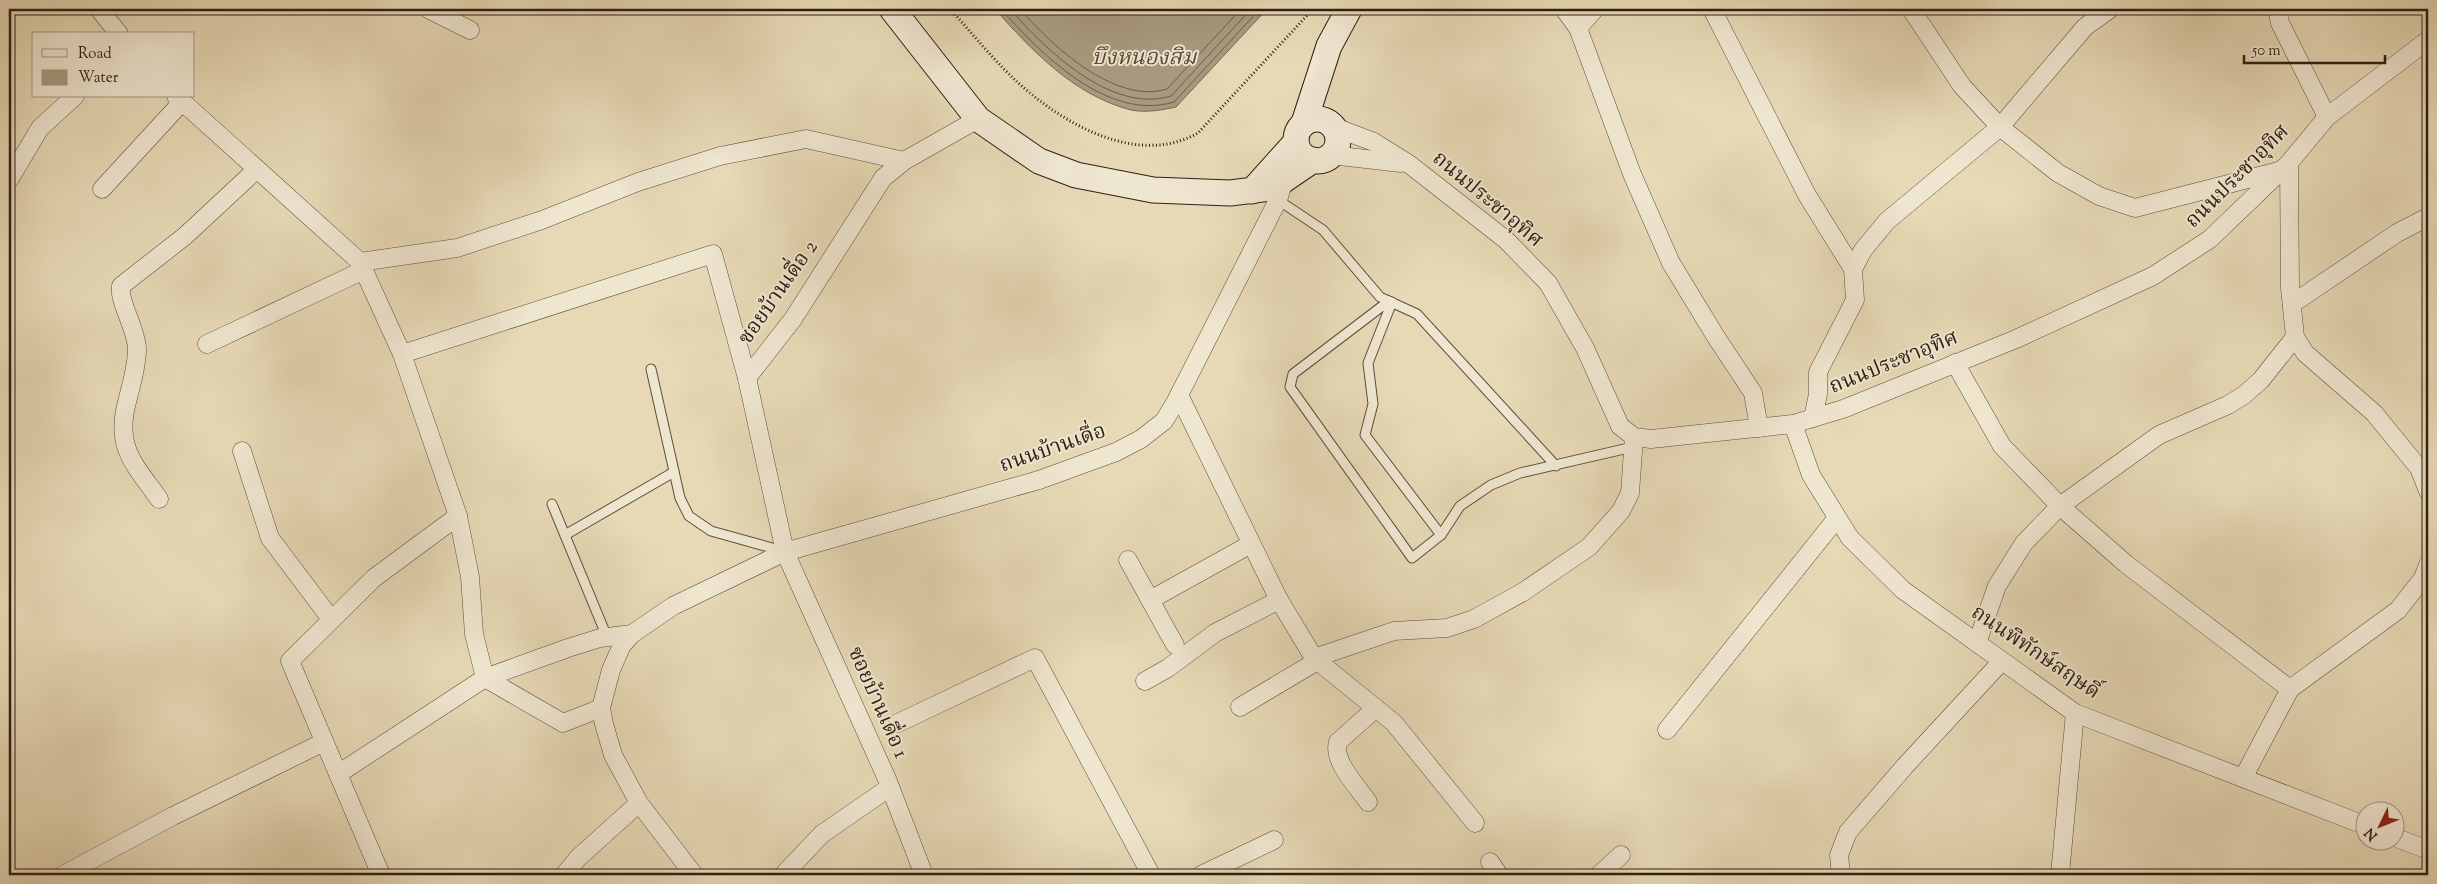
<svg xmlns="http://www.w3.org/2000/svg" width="2437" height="884" font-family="'Sorts Mill Goudy','Noto Serif Thai',serif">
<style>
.water{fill:#a89a7f;stroke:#776954}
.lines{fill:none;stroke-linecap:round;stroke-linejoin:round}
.shore{stroke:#6b5d49;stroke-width:1}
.lane-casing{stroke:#5c4e3c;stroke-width:11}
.street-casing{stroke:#5c4e3c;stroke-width:19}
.secondary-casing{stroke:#2e2013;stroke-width:27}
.path{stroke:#2e2013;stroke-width:3;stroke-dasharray:1 2.5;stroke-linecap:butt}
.lane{stroke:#efe6d0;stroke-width:9}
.street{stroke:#efe6d0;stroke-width:18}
.secondary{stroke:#efe6d0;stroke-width:25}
.labels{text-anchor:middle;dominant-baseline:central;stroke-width:4;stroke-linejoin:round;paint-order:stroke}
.street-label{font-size:21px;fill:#2e2013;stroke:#efe6d0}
.water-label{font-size:22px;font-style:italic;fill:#594b39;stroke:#efe6d0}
</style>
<rect width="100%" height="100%" fill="#e7d9b6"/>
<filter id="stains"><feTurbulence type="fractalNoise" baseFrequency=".004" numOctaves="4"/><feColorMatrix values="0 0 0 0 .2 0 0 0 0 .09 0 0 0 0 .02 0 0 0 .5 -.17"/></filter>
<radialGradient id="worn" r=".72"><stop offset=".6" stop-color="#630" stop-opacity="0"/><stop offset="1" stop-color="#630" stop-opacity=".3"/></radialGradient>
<!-- water -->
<path class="water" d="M 995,9 L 1267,9 L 1176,107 C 1162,110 1146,113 1131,110 C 1075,96 1031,50 995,9 Z"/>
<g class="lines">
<!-- shore -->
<g class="shore">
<path d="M 1001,9 C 1041,54 1108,122 1174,102 L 1260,9"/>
<path d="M 1010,9 C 1046,50 1111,114 1171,96 L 1251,9"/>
<path d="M 1020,9 C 1051,45 1115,105 1167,89 L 1241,9"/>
</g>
<defs>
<g id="lane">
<polyline points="1278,200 1323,230 1380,297 1417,314 1556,466"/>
<polyline points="1389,301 1293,374 1290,387 1412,558 1441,535 1460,506 1491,485 1520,473 1633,447"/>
<polyline points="1392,302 1368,363 1373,404 1365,435 1441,535"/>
<polyline points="651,369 680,498 689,516 711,531 783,551"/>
<polyline points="552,504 607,637"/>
<polyline points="565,535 674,472"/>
</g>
<g id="street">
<polyline points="99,9 119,34"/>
<polyline points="428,9 470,30"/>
<polyline points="1564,9 1578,28 1632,174 1671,263 1716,337 1753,393 1759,428"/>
<polyline points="1712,9 1807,195 1853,269"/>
<polyline points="1911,9 1962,86 2000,127 2058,173 2099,196 2135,208 2279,171"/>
<polyline points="2277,9 2280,23 2327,117"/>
<polyline points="1578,28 1595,9"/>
<polyline points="176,96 360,262 457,248 542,220 638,182 720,156 806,139 904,161"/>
<polyline points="1334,127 1374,142 1409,164 1506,240 1548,283 1585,348 1620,426 1634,437 1651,439 1793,424 1843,409 2016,339 2153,276 2210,239 2289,163 2327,117 2428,40"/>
<polyline points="1331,155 1401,163"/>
<polyline points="2289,163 2290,288 2295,337 2305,353 2374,413 2419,468 2428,491"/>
<polyline points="9,180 40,128 75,96"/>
<polyline points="102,189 182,102"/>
<polyline points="360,262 402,354 458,516 470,577 474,634 485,678 563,723 601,708"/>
<polyline points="2292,304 2397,233 2428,217"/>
<polyline points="207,344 364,270"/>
<polyline points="402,354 713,254 747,378"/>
<polyline points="1955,363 2002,446 2060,506 2126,564 2290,689"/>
<polyline points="1179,395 1279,600 1314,658 1394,723 1475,823"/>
<polyline points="1813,418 1818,394 1818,372 1855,300 1853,269 1863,250 1887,221 2000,127 2085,27 2110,9"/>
<polyline points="1793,424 1811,475 1850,538 1903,590 2075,713 2364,825"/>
<polyline points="242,451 270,538 331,619"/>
<path d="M 159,499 C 134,464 115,447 127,402 C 131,385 137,367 137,349 C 137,330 118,301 121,286 L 185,236 L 257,169"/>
<polyline points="1128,560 1175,645"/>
<polyline points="1150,600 1251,544"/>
<polyline points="1977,643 1997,586 2024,543 2060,506 2159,435 2228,405 2244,395 2261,380 2295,337"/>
<polyline points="1314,658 1394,631 1447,628 1474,619 1523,592 1589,547 1621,511 1630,493 1634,437"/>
<polyline points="1145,681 1168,668 1215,633 1279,600"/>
<polyline points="1240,707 1317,661"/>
<polyline points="898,723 1035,658 1151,875"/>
<polyline points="1667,730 1837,518"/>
<polyline points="338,774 485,678 568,648 600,638 632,634"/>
<polyline points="2243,778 2290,689 2398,610 2423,578 2428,565"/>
<path d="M 1368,802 C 1358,787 1332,761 1338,742 L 1376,708"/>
<polyline points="2394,837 2428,850"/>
<polyline points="1490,862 1499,875"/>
<polyline points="63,875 173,816 324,742"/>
<polyline points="381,875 290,661 374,578 458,516"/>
<polyline points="564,875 578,858 639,803"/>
<polyline points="694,875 639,803 613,755 604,724 601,708 611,670 622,645 632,634 673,606 785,552 1039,480 1116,452 1141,439 1164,421 1175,403 1278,200 1285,177"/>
<polyline points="783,875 822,834 890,787"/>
<polyline points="924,875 887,779 785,552 747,378 793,319 883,178 904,161 978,119"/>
<polyline points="1201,875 1274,840"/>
<polyline points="1599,875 1621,855"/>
<polyline points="1841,875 1839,855 1848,832 1905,766 2002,661"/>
<polyline points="2060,875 2075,713"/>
</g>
<g id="secondary">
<polyline points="892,9 978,119 1039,161 1076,175 1153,190 1230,193 1272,188 1313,160"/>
<circle cx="1317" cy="140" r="21"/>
<polyline points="1304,123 1329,46 1349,9"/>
<polyline points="1252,191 1296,142"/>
</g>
</defs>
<!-- lane casing -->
<use href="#lane" class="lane-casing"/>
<!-- street casing -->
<use href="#street" class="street-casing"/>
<!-- secondary casing -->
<use href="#secondary" class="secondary-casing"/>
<!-- path -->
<path class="path" d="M 950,9 C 971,32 991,57 1014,79 C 1060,122 1136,168 1198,133 L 1313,9"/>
<!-- lane -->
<use href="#lane" class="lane"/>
<!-- street -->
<use href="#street" class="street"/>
<!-- secondary -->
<use href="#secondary" class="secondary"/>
</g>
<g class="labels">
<!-- street labels -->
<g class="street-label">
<text transform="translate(2238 177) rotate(-45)">ถนนประชาอุทิศ</text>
<text transform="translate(1487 200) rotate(40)">ถนนประชาอุทิศ</text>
<text transform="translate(779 293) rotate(-55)">ซอยบ้านเดื่อ 2</text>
<text transform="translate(1894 363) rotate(-22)">ถนนประชาอุทิศ</text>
<text transform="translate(1053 449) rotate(-19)">ถนนบ้านเดื่อ</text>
<text transform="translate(2035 653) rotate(34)">ถนนพิทักษ์สฤษดิ์</text>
<text transform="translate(877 703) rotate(66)">ซอยบ้านเดื่อ 1</text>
</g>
<!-- water labels -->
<g class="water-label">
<text x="1144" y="59">บึงหนองสิม</text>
</g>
</g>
<!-- margin -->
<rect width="2437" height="884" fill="none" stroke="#e7d9b6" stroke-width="30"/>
<rect x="10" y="10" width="2417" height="864" fill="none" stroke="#2e2013" stroke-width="2.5"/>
<rect x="15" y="15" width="2407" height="854" fill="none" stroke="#2e2013"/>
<!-- legend -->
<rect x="32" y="32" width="162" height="65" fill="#efe6d0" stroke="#a29784"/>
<rect x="42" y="49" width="25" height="8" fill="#efe6d0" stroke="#a29784"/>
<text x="78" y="58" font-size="15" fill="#2e2013">Road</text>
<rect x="42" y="70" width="25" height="15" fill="#a89a7f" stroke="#a29784"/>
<text x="78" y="82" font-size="15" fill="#2e2013">Water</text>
<!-- north arrow -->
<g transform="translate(2380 826) rotate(227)"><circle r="24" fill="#efe6d0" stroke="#a29784"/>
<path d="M0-4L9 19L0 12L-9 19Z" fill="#8f2418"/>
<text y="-8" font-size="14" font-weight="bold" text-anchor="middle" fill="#2e2013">N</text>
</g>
<!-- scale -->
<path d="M2244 55v8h141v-8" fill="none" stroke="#2e2013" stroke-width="2.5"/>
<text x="2252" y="55" font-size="15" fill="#2e2013" stroke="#efe6d0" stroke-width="4" paint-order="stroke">50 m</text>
<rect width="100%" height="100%" filter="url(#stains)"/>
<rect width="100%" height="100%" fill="url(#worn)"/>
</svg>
